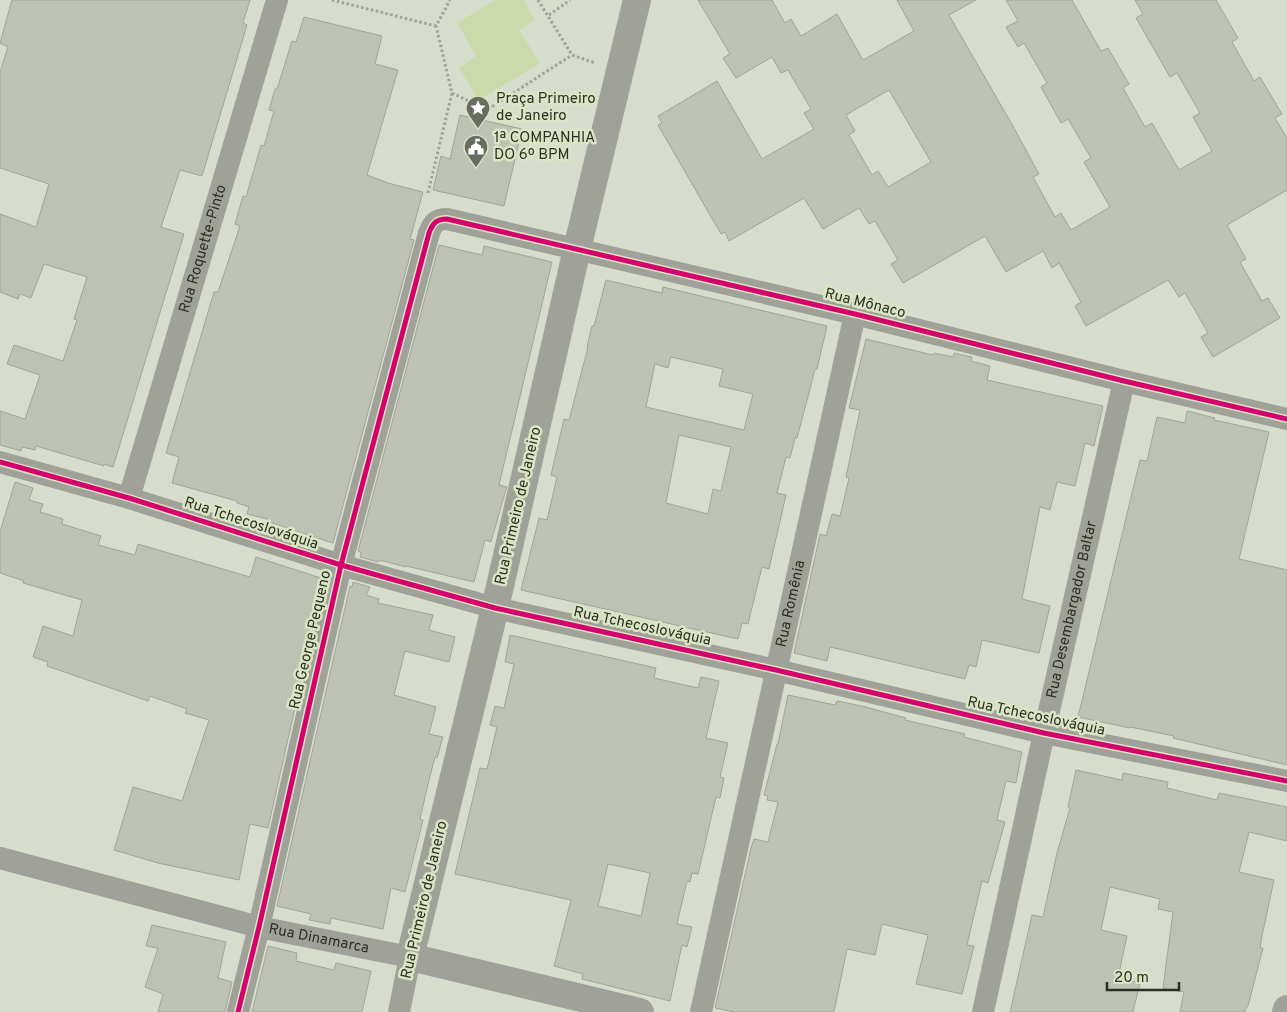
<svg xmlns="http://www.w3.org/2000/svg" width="1287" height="1012" font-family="Overpass,sans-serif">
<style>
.park{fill:#cbdaab}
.building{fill:#bdc2b4;stroke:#a1a598;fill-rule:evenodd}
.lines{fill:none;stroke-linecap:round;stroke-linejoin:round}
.path{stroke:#a1a49b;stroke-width:3;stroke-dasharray:2.5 2.5;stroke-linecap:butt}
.minor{stroke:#a0a29a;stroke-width:22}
.tertiary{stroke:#a0a29a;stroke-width:28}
.cycleway-casing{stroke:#dae5c4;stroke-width:8}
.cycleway{stroke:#d6006c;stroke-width:5}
.labels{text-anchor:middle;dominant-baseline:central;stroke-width:5;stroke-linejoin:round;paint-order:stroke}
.poi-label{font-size:15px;fill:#2c3024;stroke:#dae5c4;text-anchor:start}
.street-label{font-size:15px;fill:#2c3024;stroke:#dae5c4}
</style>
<rect width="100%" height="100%" fill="#d7ddcc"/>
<!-- park -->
<polygon class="park" points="495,0 523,0 535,20 519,30 540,63 479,100 459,68 476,56 457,23"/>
<!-- building -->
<g class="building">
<polygon points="12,0 250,0 243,23 247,25 202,176 180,170 161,227 184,234 113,467 104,464 104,466 36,446 35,450 22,447 21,451 0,445 0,411 25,419 40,375 7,364 14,345 63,361 77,320 74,319 87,277 44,264 31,298 20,294 18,299 0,292 0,214 36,227 49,184 0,168 0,72 8,47 0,43"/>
<path d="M 698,0 L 772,0 L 785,23 L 791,19 L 801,36 L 837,14 L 863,60 L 914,31 L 897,0 L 976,0 L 949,15 L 1014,128 L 1039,174 L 1033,177 L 1055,217 L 1061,213 L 1071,230 L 1110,207 L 1084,162 L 1091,158 L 1068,119 L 1061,123 L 1041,87 L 1047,83 L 1024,43 L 1018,47 L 1006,27 L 1018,21 L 1006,0 L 1072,0 L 1101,51 L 1108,48 L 1129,84 L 1123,88 L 1145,127 L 1152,123 L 1179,170 L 1212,151 L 1193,117 L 1200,113 L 1177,73 L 1170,77 L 1136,18 L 1143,14 L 1135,0 L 1216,0 L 1238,38 L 1232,42 L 1254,81 L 1260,77 L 1282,114 L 1275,118 L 1287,138 L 1287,190 L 1227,225 L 1246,259 L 1240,262 L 1262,301 L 1268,298 L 1280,318 L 1213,357 L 1201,337 L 1208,333 L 1185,293 L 1179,297 L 1168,280 L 1086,326 L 1075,306 L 1081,302 L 1059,263 L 1052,268 L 1043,251 L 1006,272 L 985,236 L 903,283 L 891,264 L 898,260 L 875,221 L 869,224 L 859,208 L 823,229 L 804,198 L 729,241 L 725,232 L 721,234 L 658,125 L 662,123 L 658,116 L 717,81 L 762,159 L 814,129 L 804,113 L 811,109 L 788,70 L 781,73 L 772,57 L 736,78 L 723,58 L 730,54 ZM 889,90 L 931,162 L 888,187 L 878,171 L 872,175 L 849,135 L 855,131 L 846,115 Z"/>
<polygon points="304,17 382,36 375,64 398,70 367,175 388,183 423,192 410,239 414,240 333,543 266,521 267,519 247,514 249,507 237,503 237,501 172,483 179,457 166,453 214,292 218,292 240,226 235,224 243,196 246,197 261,145 264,146 274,111 269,110 275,89 277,89 292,41 296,42"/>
<polygon points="460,115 522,129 504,206 433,190 441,156 450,159"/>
<polygon points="439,245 482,255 484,246 552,262 499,485 507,487 505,493 491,542 485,540 474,582 406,566 406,567 379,560 378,562 360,557 361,552 358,551"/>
<path d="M 606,280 L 662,293 L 663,287 L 827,326 L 817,369 L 815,369 L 810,389 L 797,438 L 795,438 L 790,458 L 786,457 L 777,493 L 786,495 L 769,569 L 762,567 L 748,624 L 742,623 L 738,639 L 521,590 L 539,518 L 547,520 L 557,477 L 551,475 L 564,419 L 569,420 L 588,347 L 587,347 L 592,326 L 594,326 ZM 671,357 L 723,369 L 719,386 L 753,394 L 744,430 L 646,407 L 655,364 L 668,368 ZM 679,435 L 731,447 L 721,491 L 713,489 L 708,514 L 666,503 Z"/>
<polygon points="866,339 933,355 934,353 953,357 954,353 972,357 971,361 990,366 987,380 1103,406 1094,446 1085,443 1075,486 1057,482 1050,510 1040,507 1022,599 1050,606 1039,653 982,640 976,667 969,665 965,679 830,647 827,661 794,653 820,534 826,536 832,514 840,516 849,478 846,477 860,410 849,408"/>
<polygon points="1187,411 1215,418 1214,420 1269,432 1239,559 1287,570 1287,765 1173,738 1174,736 1130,727 1130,728 1078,717 1140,460 1147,461 1157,417 1185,423"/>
<polygon points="15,482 33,488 29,500 43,504 40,512 63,519 62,524 101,536 98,545 135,555 138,544 250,577 256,557 324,579 268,828 250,824 239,880 158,863 114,850 133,787 182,801 209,720 185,713 187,709 150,696 148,701 47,666 48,662 33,657 43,626 73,636 82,600 23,583 24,581 0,573 0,532"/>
<polygon points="353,582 370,587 366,595 379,599 378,603 433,615 429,630 455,637 449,662 405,651 394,695 436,707 429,734 443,737 437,758 435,757 428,784 420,819 423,820 405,892 391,888 383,929 331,918 330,924 309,920 311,914 277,906 350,586 352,587"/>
<path d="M 510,635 L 656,668 L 654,678 L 698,688 L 701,677 L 719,681 L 706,738 L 728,743 L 720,777 L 724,778 L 720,798 L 716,797 L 698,874 L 692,873 L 690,882 L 687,881 L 677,924 L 692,927 L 687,947 L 682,945 L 670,1001 L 582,979 L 583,974 L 554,966 L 571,900 L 455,874 L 480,768 L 487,769 L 497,727 L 490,725 L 495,706 L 504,708 L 514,664 L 505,662 ZM 608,864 L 650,873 L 641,916 L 598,906 Z"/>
<polygon points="788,695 835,705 837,701 862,706 906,718 905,720 965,734 964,737 1022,752 1016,783 1006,781 997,820 1005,822 988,883 982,881 967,945 974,946 962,994 916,984 928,935 882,924 875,955 847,949 834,1012 734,1012 715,1008 751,848 754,839 768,842 778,802 767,800 768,796 764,795 777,744 778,744"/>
<polygon points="1076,770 1122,780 1123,773 1168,782 1167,788 1217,800 1219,793 1287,807 1287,841 1249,832 1239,872 1274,880 1262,936 1260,948 1263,948 1248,1006 1247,1006 1245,1012 1180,1012 1184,992 1163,988 1173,912 1158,909 1160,899 1110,887 1101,930 1127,936 1118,978 1140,983 1133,1012 1010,1012 1032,915 1043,917 1057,853 1070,808 1068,807"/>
<polygon points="152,925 226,942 218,978 232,982 225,1012 158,1012 163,994 145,987 158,948 146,946"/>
<polygon points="268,946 297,953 296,961 334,970 336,963 371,971 362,1012 252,1012"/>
</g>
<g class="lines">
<!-- path -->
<g class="path">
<polyline points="332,0 436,26"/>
<polyline points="538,0 572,55 595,63"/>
<polyline points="549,15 570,0"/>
<polyline points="452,93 487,110 572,55"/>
<polyline points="428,193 452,93 436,26 450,0"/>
</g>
<!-- minor -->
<g class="minor">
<polyline points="0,462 129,498 341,565 495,608 776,670 1044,733 1287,781"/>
<path id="s1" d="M 129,498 L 277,0"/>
<path id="s2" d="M 0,858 L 259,927 L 410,957 L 399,1012"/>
<path d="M 238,1012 L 259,927 L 341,565 L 429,233 C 433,223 436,219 447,219 L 855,314 L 1124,381 L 1287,419"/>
<path id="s3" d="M 701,1012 L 855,314"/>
<path id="s4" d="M 983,1012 L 1044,733 L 1124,381"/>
</g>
<!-- tertiary -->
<g class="tertiary">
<polyline points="637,0 577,249 495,608 410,957 640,1012"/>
<polyline points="1286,1012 1287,1009"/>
</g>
<defs>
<g id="cycleway">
<polyline points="0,462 129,498 341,565 495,608 776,670 1044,733 1287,781"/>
<path d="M 238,1012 L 259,927 L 341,565 L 429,233 C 433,223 436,219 447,219 L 855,314 L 1124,381 L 1287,419"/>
</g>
</defs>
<!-- cycleway casing -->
<use href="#cycleway" class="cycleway-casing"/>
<!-- cycleway -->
<use href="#cycleway" class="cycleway"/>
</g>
<!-- icons -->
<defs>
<symbol id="sight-pin" viewBox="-11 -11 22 30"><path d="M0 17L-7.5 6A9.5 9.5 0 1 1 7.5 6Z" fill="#686d5f" stroke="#dae5c4"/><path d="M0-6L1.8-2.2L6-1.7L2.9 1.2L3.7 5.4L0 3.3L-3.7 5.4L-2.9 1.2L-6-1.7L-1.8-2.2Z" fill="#fff"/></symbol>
<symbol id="civic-pin" viewBox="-11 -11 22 30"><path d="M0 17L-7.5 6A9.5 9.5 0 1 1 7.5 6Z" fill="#686d5f" stroke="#dae5c4"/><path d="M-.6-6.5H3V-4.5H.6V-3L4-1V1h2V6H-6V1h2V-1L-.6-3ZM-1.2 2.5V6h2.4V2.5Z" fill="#fff"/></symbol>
</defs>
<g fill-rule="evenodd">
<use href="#sight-pin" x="464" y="94" width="28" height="38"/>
<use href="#civic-pin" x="462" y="133" width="28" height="38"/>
</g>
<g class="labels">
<!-- poi labels -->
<g class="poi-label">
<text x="496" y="99">Praça Primeiro<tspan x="496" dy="17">de Janeiro</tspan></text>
<text x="494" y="138">1ª COMPANHIA<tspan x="494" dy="17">DO 6º BPM</tspan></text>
</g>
<!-- street labels -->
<g class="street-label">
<text stroke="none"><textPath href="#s1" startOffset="260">Rua Roquette-Pinto</textPath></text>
<text transform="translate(865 304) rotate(14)">Rua Mônaco</text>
<text transform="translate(519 506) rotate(-77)">Rua Primeiro de Janeiro</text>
<text transform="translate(251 524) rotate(18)">Rua Tchecoslováquia</text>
<text stroke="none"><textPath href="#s3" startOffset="418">Rua Romênia</textPath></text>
<text stroke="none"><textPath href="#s4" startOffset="412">Rua Desembargador Baltar</textPath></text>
<text transform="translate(642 627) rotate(12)">Rua Tchecoslováquia</text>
<text transform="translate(311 640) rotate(-77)">Rua George Pequeno</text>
<text transform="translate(1036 717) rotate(12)">Rua Tchecoslováquia</text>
<text transform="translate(425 900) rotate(-77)">Rua Primeiro de Janeiro</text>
<text stroke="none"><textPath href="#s2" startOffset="329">Rua Dinamarca</textPath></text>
</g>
</g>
<!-- scale -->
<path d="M1107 982v8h72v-8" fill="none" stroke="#2c3024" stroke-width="2.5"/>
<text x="1114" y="982" font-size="15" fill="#2c3024" stroke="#dae5c4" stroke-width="4" paint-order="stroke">20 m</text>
</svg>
